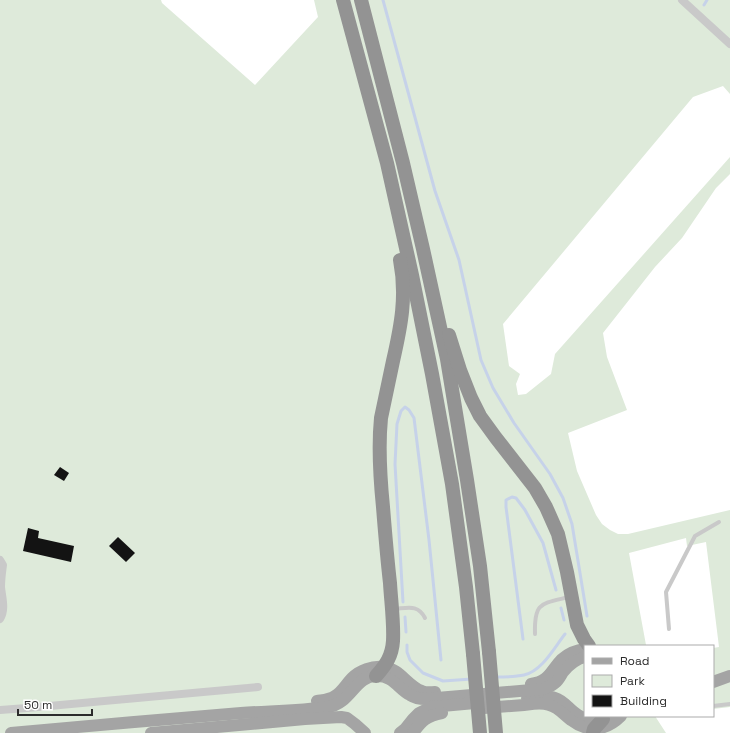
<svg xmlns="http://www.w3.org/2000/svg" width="730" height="733" font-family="'Space Grotesk',sans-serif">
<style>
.green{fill:#deeada}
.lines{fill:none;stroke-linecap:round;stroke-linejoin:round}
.stream{stroke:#c6d2e9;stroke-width:3}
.building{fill:#131313}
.lane{stroke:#c9c9c9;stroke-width:4}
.street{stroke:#c9c9c9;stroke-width:8}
.primary{stroke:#a4a4a4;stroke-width:12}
.highway{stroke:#939393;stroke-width:14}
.highway-bridge{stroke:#939393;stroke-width:14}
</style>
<rect width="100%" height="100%" fill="#fff"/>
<!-- green -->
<polygon class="green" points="0,0 161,0 162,3 255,85 318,17 314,0 730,0 730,94 723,86 693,97 503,324 509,366 520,374 516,384 518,395 526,394 551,374 555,354 730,157 730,174 716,188 682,238 655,267 603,333 607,357 627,410 568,433 577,471 596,515 602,524 610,530 618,534 628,534 730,510 730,707 713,709 713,648 719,647 706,542 687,546 686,538 629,553 646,645 650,646 585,646 585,716 655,716 666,733 0,733"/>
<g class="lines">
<!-- stream -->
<g class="stream">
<polyline points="383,0 435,191 459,260 481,360 493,388 514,423 550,474 563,498 572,524 587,616"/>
<polyline points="704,5 707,0"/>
<polyline points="403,602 395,464 397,424 401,411 405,407 409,410 414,418 429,540 441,660"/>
<polyline points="561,608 564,620"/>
<polyline points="405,617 406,632"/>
<polyline points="523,639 506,507 506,500 512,497 516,498 525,510 543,543 556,590"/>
<polyline points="407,645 407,652 410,660 423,673 443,681 472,679"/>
<path d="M 496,677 C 505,677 515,677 524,675 C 542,671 554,648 565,634"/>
</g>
</g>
<!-- building -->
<g class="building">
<polygon points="60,467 69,473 64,481 54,475"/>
<polygon points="28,528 39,531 38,538 74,546 71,562 23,551"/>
<polygon points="118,537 135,553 126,562 109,546"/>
</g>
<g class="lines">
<!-- lane -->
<g class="lane">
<path d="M 394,609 C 408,608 418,604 425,618"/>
<polyline points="669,629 666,592 695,536 719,522"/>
<path d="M 535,634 C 534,602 541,604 569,597"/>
<polyline points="713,706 730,704"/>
</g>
<!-- street -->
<g class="street">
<polyline points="682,0 730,44"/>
<path d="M 0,560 L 3,565 C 2,572 1,580 1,587 C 2,598 6,609 0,619"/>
<polyline points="0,710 27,708 258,687"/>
</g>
<!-- primary -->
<g class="primary">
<polyline points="713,682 730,676"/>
<path d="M 531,684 C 550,681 550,671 562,659 C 568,654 577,650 585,649"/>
<path d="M 527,698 C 535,697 547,695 555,698 C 565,701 569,710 578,715 C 587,721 599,721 608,716"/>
<path d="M 317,701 C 323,700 329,700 335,696 C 342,692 346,684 352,678 C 360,670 372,666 383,667 C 400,668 408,687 422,691 C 426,693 431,692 435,692"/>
<path d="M 484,708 C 498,707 511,706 524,705 C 532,704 541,702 549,705 C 558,707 564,715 571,720 C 588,733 606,731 621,716"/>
<path d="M 11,733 C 88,726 164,719 241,713 C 270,711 299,711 328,707 C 351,704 355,675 377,676 C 394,676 398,689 410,695 C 415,698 420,699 425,699 L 543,689 C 548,687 552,686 555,683 C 559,680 561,675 563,672 C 569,665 576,659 585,657"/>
<polyline points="151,733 305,719 341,717 347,718 355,724 365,733"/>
<polyline points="400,733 405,729 413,719 419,713 431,707 486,702"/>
<path d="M 413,733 C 422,720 427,716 442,713"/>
</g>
<!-- highway -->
<g class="highway">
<polyline points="343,0 387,163 412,275 432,374 452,484 466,587 473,654"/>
<polyline points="361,0 403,163 423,249 447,359 467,480 480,566 489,652"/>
<polyline points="449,335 460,370 471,398 480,416 496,438 535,488 546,507 558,534 567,572 577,625 584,639 589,646"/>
<path d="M 376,676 C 386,665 392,656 393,641 C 394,622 391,601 390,583 C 387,557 385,532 383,507 C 380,477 378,448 381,418 C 385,399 389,380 393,361 C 401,326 407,296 400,260"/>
<polyline points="593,733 594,729 603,719"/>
</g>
<!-- highway-bridge -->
<g class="highway-bridge">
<polyline points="489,652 496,733"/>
<polyline points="473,654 480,733"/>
</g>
</g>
<!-- legend -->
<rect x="584" y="645" width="130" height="72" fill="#ffffff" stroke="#ababab"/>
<rect x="592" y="658" width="20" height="6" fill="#a4a4a4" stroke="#ababab"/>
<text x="620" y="665" font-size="12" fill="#2c2c2c">Road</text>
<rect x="592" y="675" width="20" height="12" fill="#deeada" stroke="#ababab"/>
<text x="620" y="685" font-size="12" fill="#2c2c2c">Park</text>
<rect x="592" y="695" width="20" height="12" fill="#131313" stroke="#ababab"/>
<text x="620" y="705" font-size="12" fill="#2c2c2c">Building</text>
<!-- scale -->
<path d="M18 709v6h74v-6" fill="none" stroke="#2c2c2c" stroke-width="2"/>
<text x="24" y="709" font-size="12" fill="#2c2c2c" stroke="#ffffff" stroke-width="3" paint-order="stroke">50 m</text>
</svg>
